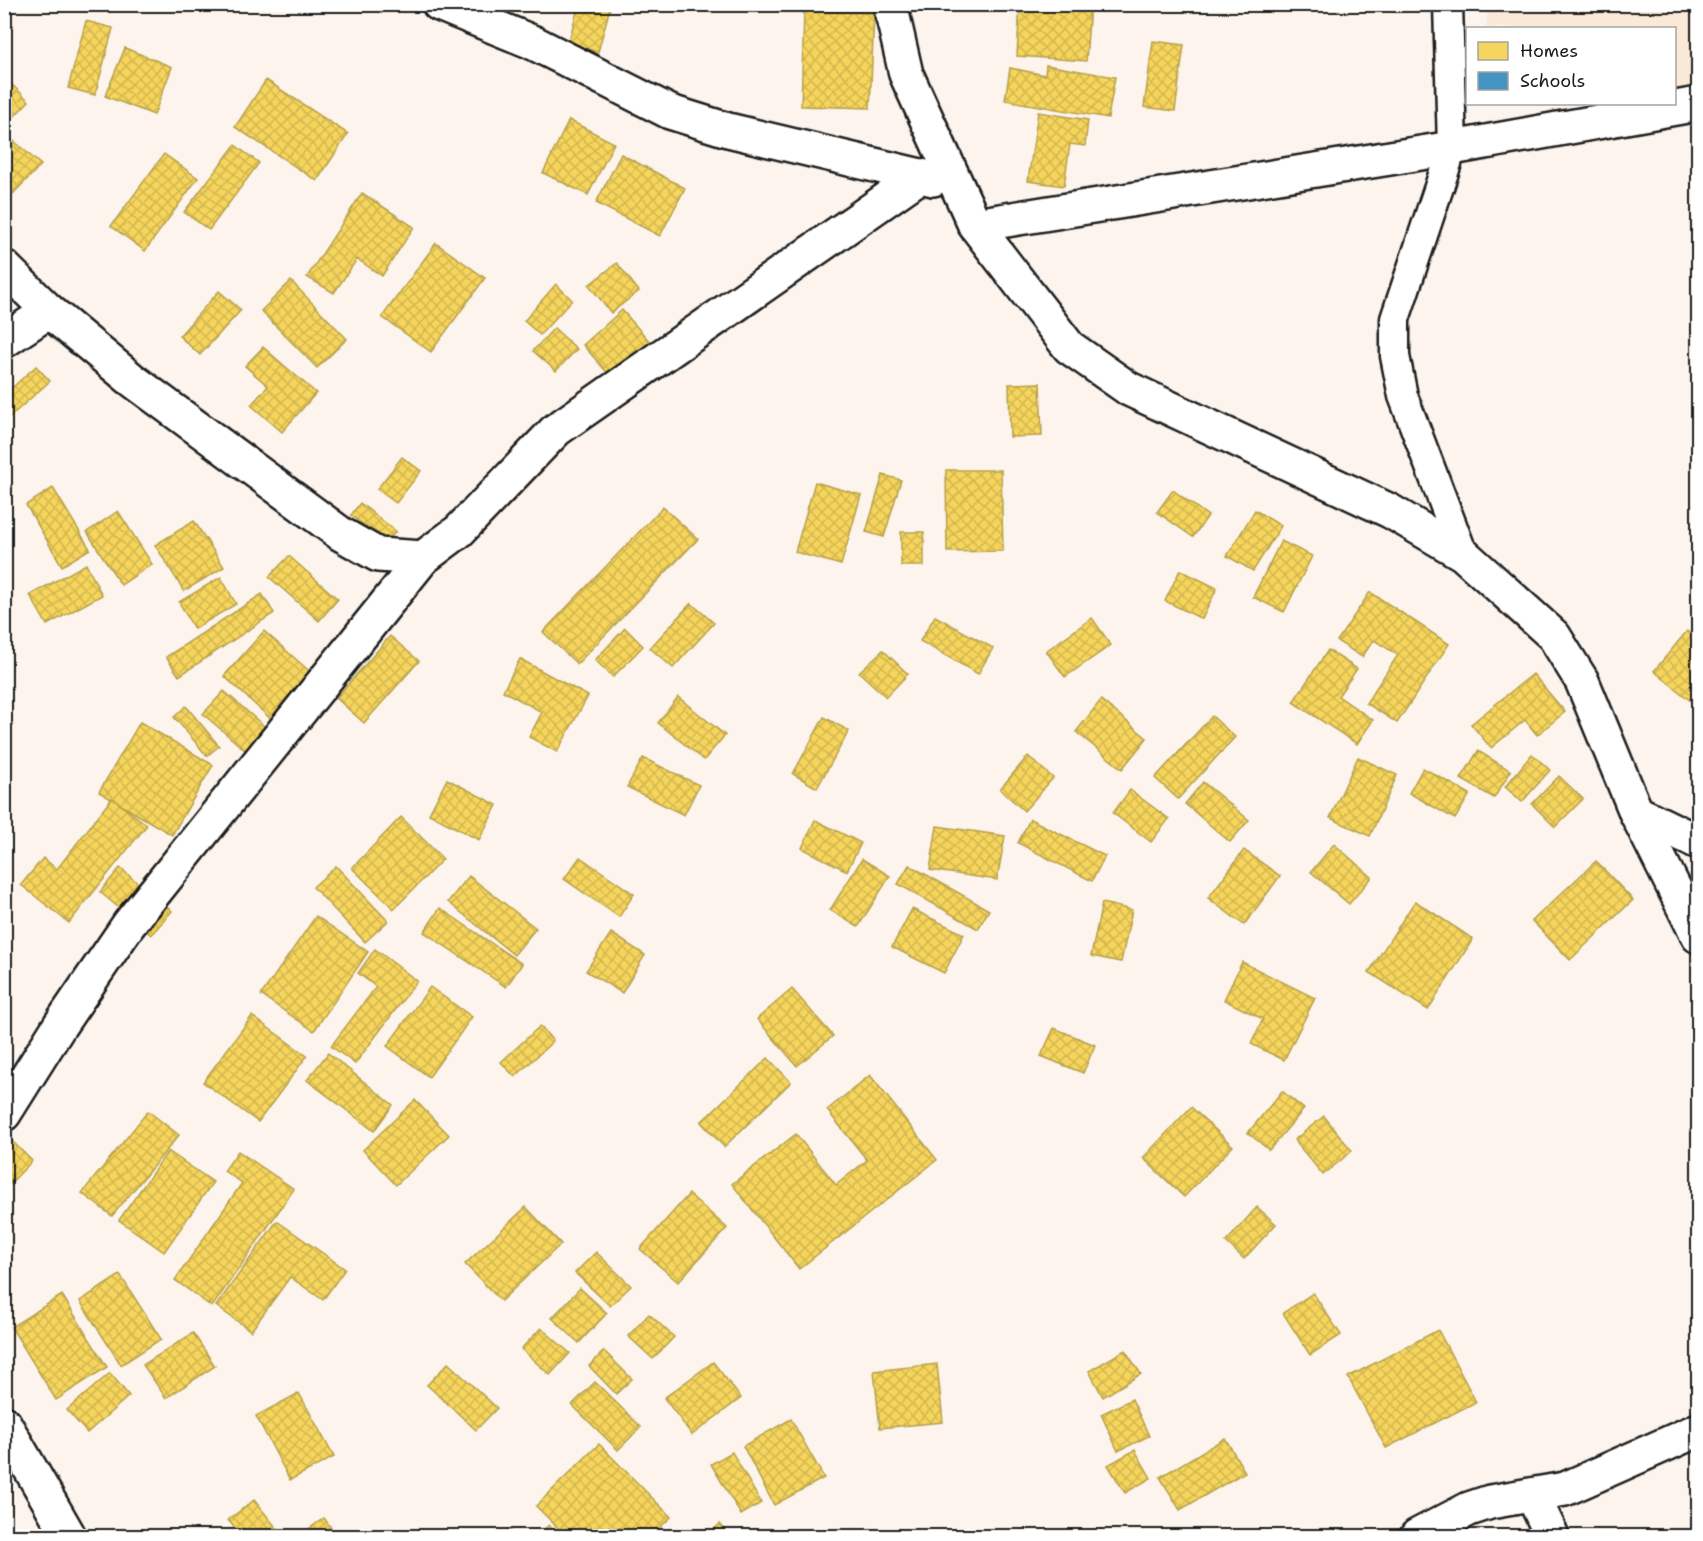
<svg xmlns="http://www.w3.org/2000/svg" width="1703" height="1541" font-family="'Shantell Sans',sans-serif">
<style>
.built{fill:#fbe9d7}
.homes{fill:url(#homes-cross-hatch);stroke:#b59e49;stroke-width:1.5}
.schools{fill:url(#schools-cross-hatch);stroke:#376f91;stroke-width:1.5}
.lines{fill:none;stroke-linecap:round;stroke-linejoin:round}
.service-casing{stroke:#1c1c1c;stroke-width:33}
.minor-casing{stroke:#1c1c1c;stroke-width:38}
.service{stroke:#fff;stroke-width:28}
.minor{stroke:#fff;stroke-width:33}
</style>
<defs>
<pattern id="homes-cross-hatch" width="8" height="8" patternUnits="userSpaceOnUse" patternTransform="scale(1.5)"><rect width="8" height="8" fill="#f6d55c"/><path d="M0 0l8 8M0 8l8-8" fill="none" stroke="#d2b64f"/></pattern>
<pattern id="schools-cross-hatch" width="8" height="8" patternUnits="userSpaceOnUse" patternTransform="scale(1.5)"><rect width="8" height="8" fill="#4393c3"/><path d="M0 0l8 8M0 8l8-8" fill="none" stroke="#37779e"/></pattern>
</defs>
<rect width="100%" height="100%" fill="#fdf5ed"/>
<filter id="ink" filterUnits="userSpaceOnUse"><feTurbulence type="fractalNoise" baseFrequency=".0167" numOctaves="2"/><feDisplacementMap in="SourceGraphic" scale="12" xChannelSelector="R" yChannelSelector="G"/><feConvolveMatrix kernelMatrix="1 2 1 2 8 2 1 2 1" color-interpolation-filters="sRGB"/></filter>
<g filter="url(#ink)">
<!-- built -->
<polygon class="built" points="1488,5 1698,5 1698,97 1675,95 1674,28 1486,28"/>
<!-- homes -->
<g class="homes">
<polygon points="579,4 611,4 598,52 568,44"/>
<polygon points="1020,4 1090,4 1086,61 1017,56"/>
<polygon points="804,11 874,13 870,108 801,106"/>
<polygon points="86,21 113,28 95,95 68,88"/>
<polygon points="1153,41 1184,45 1175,111 1144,107"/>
<polygon points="125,48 172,67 154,115 105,96"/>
<polygon points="1046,65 1115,77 1108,118 1005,100 1010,68 1045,75"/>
<polygon points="4,77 29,101 4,127"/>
<polygon points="266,80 348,134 317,181 235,127"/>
<polygon points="1038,112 1088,120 1085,146 1070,144 1064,186 1028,181"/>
<polygon points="569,120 614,143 588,195 543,173"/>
<polygon points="14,141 41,165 7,200 4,198 4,151"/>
<polygon points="235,145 259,163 209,230 184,212"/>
<polygon points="164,154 198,178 145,251 111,226"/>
<polygon points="621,154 685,188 660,236 596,203"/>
<polygon points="362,193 414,227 382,276 357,259 334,293 307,277"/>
<polygon points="436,243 485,278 431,352 382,317"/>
<polygon points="617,263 639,291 611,313 589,285"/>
<polygon points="291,281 347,339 317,368 261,311"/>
<polygon points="556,284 572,300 540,335 524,321"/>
<polygon points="219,291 241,310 200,355 179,336"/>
<polygon points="622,310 651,343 612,378 583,345"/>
<polygon points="554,328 577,349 556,371 533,351"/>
<polygon points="263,347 316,393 282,432 251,405 268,386 245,366"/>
<polygon points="36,366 50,381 4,422 4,395"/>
<polygon points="1040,383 1042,436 1010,437 1009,384"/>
<polygon points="402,457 421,471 396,503 377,489"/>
<polygon points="946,470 1001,470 1003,551 947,552"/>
<polygon points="883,475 901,480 884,537 866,532"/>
<polygon points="815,482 861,495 841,565 795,552"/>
<polygon points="53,488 90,549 62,566 26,505"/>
<polygon points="1173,490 1208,516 1193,537 1157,512"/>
<polygon points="360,503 396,531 386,543 351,515"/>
<polygon points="663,507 698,539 577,664 543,632"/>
<polygon points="1255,510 1281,526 1253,571 1227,556"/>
<polygon points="118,511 152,564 121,585 87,532"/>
<polygon points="194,521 224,567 184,591 155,545"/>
<rect x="901" y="532" width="23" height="34"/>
<polygon points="1281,541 1312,556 1284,612 1253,597"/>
<polygon points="289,556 338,599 319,621 269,577"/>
<polygon points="86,564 102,595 47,625 30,595"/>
<polygon points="1180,570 1217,588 1202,619 1165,601"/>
<polygon points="221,577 236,604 194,629 179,602"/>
<polygon points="1370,592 1449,644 1397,723 1366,703 1398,655 1374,640 1362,657 1337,641"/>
<polygon points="262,594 274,613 179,676 166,657"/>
<polygon points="691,603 714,623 673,668 650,648"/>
<polygon points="935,616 993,648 978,674 920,641"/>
<polygon points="1092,618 1111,645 1065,677 1046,651"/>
<polygon points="625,628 643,646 613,677 595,660"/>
<polygon points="264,631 315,676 274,722 224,676"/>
<polygon points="1687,631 1698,640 1698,707 1654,671"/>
<polygon points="390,636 419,661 364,723 336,698"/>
<polygon points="883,650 908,674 886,697 859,672"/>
<polygon points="1328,650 1357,669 1338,696 1373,720 1357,744 1293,702"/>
<polygon points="520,659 588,696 557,752 529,737 542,712 503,691"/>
<polygon points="1533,674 1565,712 1537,735 1525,720 1491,748 1471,724"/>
<polygon points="224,691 266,728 246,751 203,714"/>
<polygon points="678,697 725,735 704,760 658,723"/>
<polygon points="1101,700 1147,738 1122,769 1076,732"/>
<polygon points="186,706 219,746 207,756 174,717"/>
<polygon points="1212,716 1235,737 1178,799 1155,778"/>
<polygon points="824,717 849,731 817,788 793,774"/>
<polygon points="140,722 213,765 172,835 99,792"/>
<polygon points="1478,751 1511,771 1494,798 1461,779"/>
<polygon points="1532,754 1550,770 1522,802 1505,787"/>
<polygon points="1028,756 1053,778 1024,811 1000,789"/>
<polygon points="1358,757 1397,775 1370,836 1330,818"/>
<polygon points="643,758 699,785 684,815 627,787"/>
<polygon points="1423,768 1470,794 1455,819 1409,793"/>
<polygon points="1559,776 1583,799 1555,827 1532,804"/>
<polygon points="447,779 497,805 479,840 429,814"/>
<polygon points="1203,782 1249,820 1230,842 1185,804"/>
<polygon points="1130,790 1169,819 1151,842 1113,813"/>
<polygon points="112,798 147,825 69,923 21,885 43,858 57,869"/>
<polygon points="401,817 443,859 394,909 352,868"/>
<polygon points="1030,819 1105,856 1092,881 1018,843"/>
<polygon points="815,820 861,843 847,871 802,848"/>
<polygon points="937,826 1005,836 997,880 930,870"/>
<polygon points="1334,844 1372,877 1349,904 1311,872"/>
<polygon points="1244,850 1280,876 1244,925 1208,898"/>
<polygon points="580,857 634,894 619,917 564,879"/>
<polygon points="862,859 890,876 858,927 830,910"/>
<polygon points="1596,861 1633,900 1570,960 1532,921"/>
<polygon points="909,865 989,910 978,929 898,884"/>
<polygon points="336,866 388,921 365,942 313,887"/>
<polygon points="120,868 172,911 151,935 100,892"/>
<polygon points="469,876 536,928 514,955 448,902"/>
<polygon points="1415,901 1473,939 1428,1010 1369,972"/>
<polygon points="1102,903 1132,910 1121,962 1091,956"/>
<polygon points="440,908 522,964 506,987 424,932"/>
<polygon points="912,909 964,934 944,973 892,947"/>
<polygon points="316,916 368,952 314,1031 261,995"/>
<polygon points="611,933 645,955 622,993 586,971"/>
<polygon points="375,949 417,981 355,1064 331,1046 376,987 358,973"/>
<polygon points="1242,962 1315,998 1284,1060 1251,1044 1263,1019 1224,1000"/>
<polygon points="430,987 472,1017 429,1077 387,1046"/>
<polygon points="792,989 833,1036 797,1066 757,1019"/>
<polygon points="4,1000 11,1005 4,1014"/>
<polygon points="252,1016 307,1056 258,1122 203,1082"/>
<polygon points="540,1026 553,1041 515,1077 501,1062"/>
<polygon points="1054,1028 1095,1045 1083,1073 1041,1056"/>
<polygon points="328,1053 393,1105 374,1131 307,1080"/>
<polygon points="768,1058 791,1082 724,1147 701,1122"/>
<polygon points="870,1075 937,1160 799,1269 732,1184 796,1134 836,1185 867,1160 827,1110"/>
<polygon points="1282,1091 1304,1109 1269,1150 1248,1133"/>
<polygon points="415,1100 449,1135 396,1185 363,1150"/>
<polygon points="1191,1107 1233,1146 1184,1197 1143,1158"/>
<polygon points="148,1111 179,1135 112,1216 82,1193"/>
<polygon points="1324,1116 1352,1151 1323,1175 1294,1140"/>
<polygon points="10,1139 32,1161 4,1190 4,1145"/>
<polygon points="168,1151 213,1182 164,1252 119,1220"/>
<polygon points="238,1151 294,1189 212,1307 175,1280 242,1183 224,1171"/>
<polygon points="689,1194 727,1228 678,1282 640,1249"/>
<polygon points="526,1207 561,1244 501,1301 465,1264"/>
<polygon points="1257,1207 1276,1224 1244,1259 1226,1242"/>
<polygon points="277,1221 345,1269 323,1300 290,1277 251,1331 216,1306"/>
<polygon points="596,1252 631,1286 610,1306 575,1273"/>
<polygon points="120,1275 161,1339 121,1365 80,1301"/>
<polygon points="580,1288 607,1313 579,1343 552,1318"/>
<polygon points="1313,1293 1341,1335 1310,1355 1283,1313"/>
<polygon points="62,1295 107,1367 56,1400 11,1327"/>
<polygon points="649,1314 674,1337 653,1359 628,1336"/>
<polygon points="541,1328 570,1353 550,1375 521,1349"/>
<polygon points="1438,1330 1476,1402 1386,1448 1348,1377"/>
<polygon points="193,1333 215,1366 166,1398 143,1365"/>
<polygon points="1125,1350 1141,1374 1103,1397 1089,1371"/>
<polygon points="604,1351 632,1379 616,1394 589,1366"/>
<polygon points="713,1362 741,1398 692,1435 664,1398"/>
<polygon points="448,1363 497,1408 476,1430 427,1385"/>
<polygon points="937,1364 943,1422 880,1428 874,1371"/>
<polygon points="110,1373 129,1396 87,1433 67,1410"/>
<polygon points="595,1382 641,1427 618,1450 572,1405"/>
<polygon points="299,1393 334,1457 290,1480 256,1416"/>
<polygon points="1132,1399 1149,1436 1118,1451 1101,1414"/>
<polygon points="791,1419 824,1478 774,1505 743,1446"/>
<polygon points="1225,1438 1245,1472 1180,1510 1160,1477"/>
<polygon points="599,1444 671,1517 651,1536 566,1536 536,1506"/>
<polygon points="1135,1450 1151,1478 1125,1493 1108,1465"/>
<polygon points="732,1452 761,1503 741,1515 711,1464"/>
<polygon points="254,1500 283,1536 242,1536 228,1520"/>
<polygon points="324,1518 337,1536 299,1536"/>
<polygon points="720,1524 730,1536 706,1536"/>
<polygon points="549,1525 558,1536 536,1536"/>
<polygon points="509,1529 515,1536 499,1536"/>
</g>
<!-- schools -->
<polygon class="schools" points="1641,4 1690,4 1690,8"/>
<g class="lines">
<defs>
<polyline id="service" points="1448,4 1452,148 1395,319 1395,356 1403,396 1463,554"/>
<g id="minor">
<polyline points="439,4 532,42 670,112 728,130 933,179"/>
<polyline points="890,4 906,74 975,225 1069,347 1129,389 1390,511 1463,554 1554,636 1582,681 1636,812 1698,936"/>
<polyline points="975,225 1452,148 1698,104"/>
<polyline points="4,267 49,311"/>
<polyline points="4,341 49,311 131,379 341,534 378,555 423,558 459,531 556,430 920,176"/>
<polyline points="1636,812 1698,842"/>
<polyline points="4,1114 60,1025 129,924 423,558"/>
<polyline points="4,1423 69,1536"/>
<polyline points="1533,1496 1552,1536"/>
<polyline points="1417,1536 1469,1509 1490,1502 1565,1489 1698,1430"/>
</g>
</defs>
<!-- service casing -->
<use href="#service" class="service-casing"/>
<!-- minor casing -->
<use href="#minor" class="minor-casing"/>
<!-- service -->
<use href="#service" class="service"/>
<!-- minor -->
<use href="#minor" class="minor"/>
</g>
</g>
<!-- margin -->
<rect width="1703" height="1541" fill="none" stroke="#fff" stroke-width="24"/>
<rect x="12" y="12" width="1679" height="1517" fill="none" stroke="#1c1c1c" stroke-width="2" filter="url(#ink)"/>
<!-- legend -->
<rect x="1466" y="27" width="210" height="78" fill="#ffffff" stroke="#a4a4a4" stroke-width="1.5"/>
<rect x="1478" y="42" width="30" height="18" fill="#f6d55c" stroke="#a4a4a4" stroke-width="1.5"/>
<text x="1520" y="57" font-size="18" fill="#1c1c1c">Homes</text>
<rect x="1478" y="72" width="30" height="18" fill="#4393c3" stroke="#a4a4a4" stroke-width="1.5"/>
<text x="1520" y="87" font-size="18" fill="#1c1c1c">Schools</text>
</svg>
